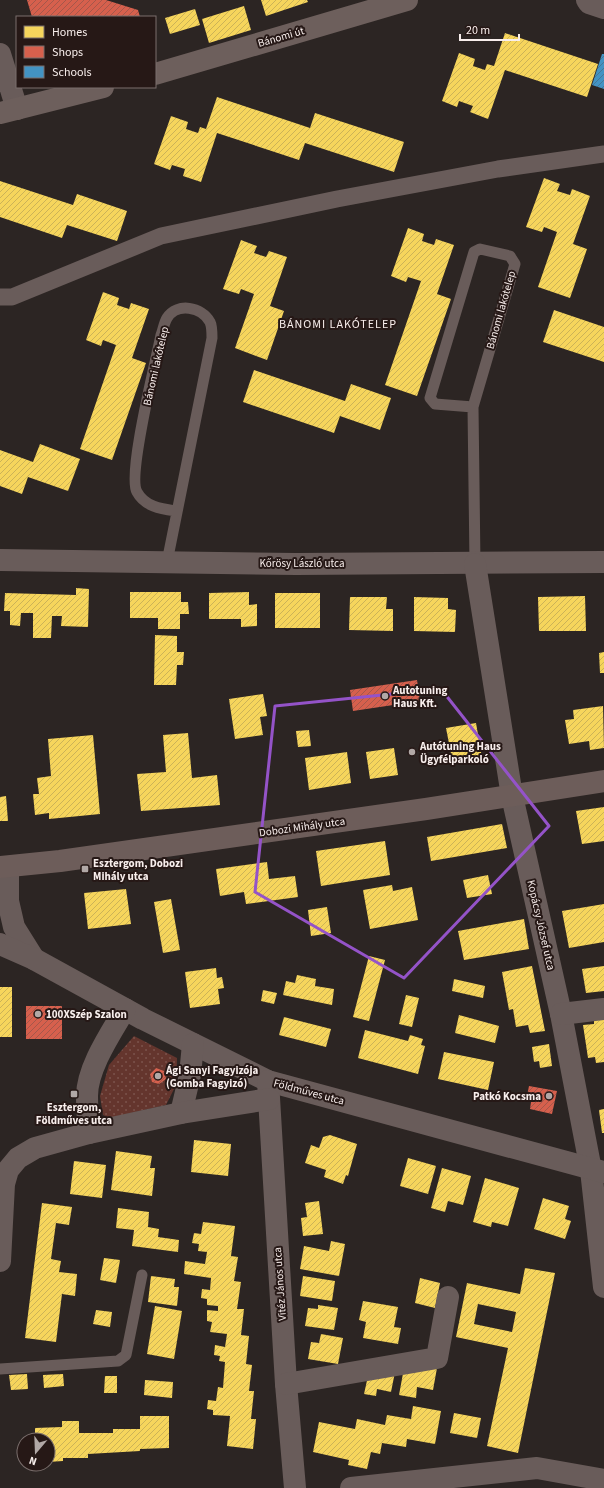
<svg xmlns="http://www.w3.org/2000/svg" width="604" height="1488" font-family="'Source Sans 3',sans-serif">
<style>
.green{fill:url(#green-dots)}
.homes{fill:url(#homes-hatch);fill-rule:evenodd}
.shops{fill:url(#shops-hatch)}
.schools{fill:url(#schools-hatch)}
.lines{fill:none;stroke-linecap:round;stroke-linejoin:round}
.service{stroke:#695c5a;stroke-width:11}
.pedestrian{stroke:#695c5a;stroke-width:17}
.minor{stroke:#695c5a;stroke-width:22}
.secondary{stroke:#6d5f5c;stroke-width:22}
.primary{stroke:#6d5d5a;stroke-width:22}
.marked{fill:none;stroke:#9453c8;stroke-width:3;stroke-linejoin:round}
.poi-dot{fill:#b1a8a6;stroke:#261816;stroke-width:1.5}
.labels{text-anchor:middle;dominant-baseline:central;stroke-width:4;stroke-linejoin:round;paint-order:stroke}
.street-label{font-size:11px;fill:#f8eeec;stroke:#261816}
.poi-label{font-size:11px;font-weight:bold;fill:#f8eeec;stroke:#261816;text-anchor:start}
.neighbourhood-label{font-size:12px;letter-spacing:1px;fill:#f8eeec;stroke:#261816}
</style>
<defs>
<pattern id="green-dots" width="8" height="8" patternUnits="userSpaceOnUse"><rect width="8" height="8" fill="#64352d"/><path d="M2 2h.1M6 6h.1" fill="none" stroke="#7b534c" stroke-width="1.8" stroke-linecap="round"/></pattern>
<pattern id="homes-hatch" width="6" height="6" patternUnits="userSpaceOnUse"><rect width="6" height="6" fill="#f6d55c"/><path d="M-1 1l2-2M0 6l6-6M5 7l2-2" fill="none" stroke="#cbb257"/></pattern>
<pattern id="shops-hatch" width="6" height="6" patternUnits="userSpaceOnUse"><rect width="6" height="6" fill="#d6604d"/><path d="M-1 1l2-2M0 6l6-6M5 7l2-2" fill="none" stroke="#a5574b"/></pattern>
<pattern id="schools-hatch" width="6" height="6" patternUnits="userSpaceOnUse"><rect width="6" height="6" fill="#4393c3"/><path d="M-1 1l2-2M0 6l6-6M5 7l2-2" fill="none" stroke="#457898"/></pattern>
</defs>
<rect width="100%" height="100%" fill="#2c2523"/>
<!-- green -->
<polygon class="green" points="134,1036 177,1058 176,1085 166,1105 110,1118 103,1115 100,1096 109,1065"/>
<!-- homes -->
<g class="homes">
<polygon points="261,0 307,0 308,2 266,16"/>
<polygon points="244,6 251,30 209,43 202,19"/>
<polygon points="195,9 200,25 170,34 165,18"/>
<polygon points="505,33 598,64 587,97 505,70 488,119 470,112 473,106 459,101 457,107 442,101 459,53 475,59 473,66 485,70 487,64 494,66"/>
<polygon points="217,97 310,128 315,113 404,142 394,172 305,143 299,160 217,133 201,182 183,176 185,169 172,165 170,170 154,164 171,116 188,122 186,129 198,133 200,127 206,129"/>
<polygon points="544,178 560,184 557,191 570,195 572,189 590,196 573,244 587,249 570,298 538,287 557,232 544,227 542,232 526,227"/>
<polygon points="0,181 73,205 77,194 127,211 117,241 67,225 62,238 0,217"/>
<polygon points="408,228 424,234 422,241 434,245 436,239 454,245 437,294 451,299 417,396 385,385 421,281 408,277 406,282 391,276"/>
<polygon points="241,240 257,246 254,253 266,257 269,251 287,257 270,306 284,311 267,360 235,348 254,294 241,289 239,294 223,289"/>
<polygon points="103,292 119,298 117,305 129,309 131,303 149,309 132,358 146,363 112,460 80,449 116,345 103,340 101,346 86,340"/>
<polygon points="554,310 604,327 604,362 543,342"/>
<polygon points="254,370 345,401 351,384 391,398 380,430 340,416 334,433 243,402"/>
<polygon points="40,444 80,459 68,491 28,477 22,494 0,486 0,450 33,462"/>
<polygon points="76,588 89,589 88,627 61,626 62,616 52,616 51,638 33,638 33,613 21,613 20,626 10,625 10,611 4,611 5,593 76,595"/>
<polygon points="130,592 181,592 181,602 188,602 189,614 180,614 180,629 158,629 158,618 130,618"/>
<polygon points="249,592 249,605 257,604 257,626 241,627 241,619 209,619 209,593"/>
<rect x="275" y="593" width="45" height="35"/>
<polygon points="585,596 586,631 539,631 538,597"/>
<polygon points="350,597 387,597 386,609 393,609 393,631 349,630"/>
<polygon points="414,597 448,598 448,609 456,610 455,632 414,631"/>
<polygon points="155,635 177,636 177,652 184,652 183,665 177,665 176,685 154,685"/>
<polygon points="604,652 604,673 600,673 599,653"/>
<polygon points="263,694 267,716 260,717 263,735 235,739 229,699"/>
<polygon points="603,706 604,748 590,750 589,741 569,744 565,720 574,719 573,710"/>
<polygon points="476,723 482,758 453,764 446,728"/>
<polygon points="309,730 311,746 298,747 296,731"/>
<polygon points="188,733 192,778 217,775 220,805 141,811 137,774 166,772 163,735"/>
<polygon points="93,735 100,814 49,819 49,813 35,815 33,794 39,794 37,778 51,776 48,739"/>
<polygon points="394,748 398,775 370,779 366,752"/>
<polygon points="347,752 351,783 309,790 305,758"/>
<polygon points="6,796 8,821 0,821 0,797"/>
<polygon points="604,807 604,841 582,844 576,811"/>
<polygon points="502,824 507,848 431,861 427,837"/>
<polygon points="385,841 390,875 321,886 316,851"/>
<polygon points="267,862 269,879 295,876 298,897 246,904 244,892 220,896 216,869"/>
<polygon points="488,875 492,894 467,898 463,880"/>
<polygon points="392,885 393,891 412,887 418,920 370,929 363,890"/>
<polygon points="126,889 131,924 88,929 84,893"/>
<polygon points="171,899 180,950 163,953 154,902"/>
<polygon points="604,904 604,942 569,948 562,911"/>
<polygon points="327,907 331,933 311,936 308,910"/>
<polygon points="524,919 529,949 464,960 458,931"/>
<polygon points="369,956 385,960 369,1021 353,1017"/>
<polygon points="532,966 545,1031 530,1033 528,1025 516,1027 513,1009 509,1010 502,972"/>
<polygon points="604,966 604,991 586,993 582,969"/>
<polygon points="216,968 217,978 222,977 224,988 218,989 220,1004 190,1008 185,972"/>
<polygon points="297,975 316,979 315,986 334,989 332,1005 283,995 286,981 295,983"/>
<polygon points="454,979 485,986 483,998 452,991"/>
<rect x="0" y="987" width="12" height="50"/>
<polygon points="263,990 277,993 274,1004 261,1001"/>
<polygon points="406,995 419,998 412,1027 399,1024"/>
<polygon points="459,1015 499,1026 495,1043 455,1033"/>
<polygon points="284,1017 331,1029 326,1047 279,1035"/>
<polygon points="604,1018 604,1062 596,1063 595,1057 588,1058 583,1025 594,1024 594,1020"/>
<polygon points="365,1030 408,1041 410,1035 423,1039 421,1045 425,1046 418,1074 358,1058"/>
<polygon points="549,1044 552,1066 540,1068 539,1061 534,1062 532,1047"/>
<polygon points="444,1052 494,1062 488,1090 438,1079"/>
<polygon points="604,1109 604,1133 602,1133 599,1110"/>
<polygon points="330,1135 357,1144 348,1176 346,1175 343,1184 324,1177 326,1170 305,1163 311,1145 319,1148 323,1137"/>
<polygon points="194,1140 231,1144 228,1176 191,1172"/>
<polygon points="116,1151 152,1156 150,1168 155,1168 152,1196 111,1190"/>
<polygon points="408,1158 436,1166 428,1194 400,1186"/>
<polygon points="74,1161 106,1165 102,1198 70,1194"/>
<polygon points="442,1168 471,1176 463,1205 448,1201 445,1212 431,1208"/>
<polygon points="485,1178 519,1188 508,1226 492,1222 491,1227 473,1222"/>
<polygon points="543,1198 569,1206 565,1219 571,1221 565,1239 534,1229"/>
<polygon points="319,1201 323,1234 303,1236 301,1218 307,1217 305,1203"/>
<polygon points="42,1203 72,1207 69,1225 56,1223 51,1259 61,1261 59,1272 77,1274 75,1296 62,1294 56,1342 25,1338"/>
<polygon points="118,1208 149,1212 148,1227 159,1229 158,1237 179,1240 178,1252 132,1246 134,1230 116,1228"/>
<polygon points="203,1222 235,1226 231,1256 238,1257 234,1281 241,1282 237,1309 244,1309 241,1335 249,1336 246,1364 252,1365 249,1391 254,1391 251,1419 256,1419 253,1449 227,1446 230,1416 213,1415 213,1410 207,1409 208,1400 216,1401 218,1387 223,1388 225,1362 219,1361 220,1356 214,1355 215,1345 225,1347 227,1334 210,1332 212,1322 207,1321 207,1310 218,1311 218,1306 207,1305 207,1299 201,1298 202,1289 210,1290 211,1278 184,1274 185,1261 205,1264 207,1252 198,1251 199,1244 192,1243 194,1233 201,1234"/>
<polygon points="331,1241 345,1244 339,1276 300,1269 304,1246 329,1251"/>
<polygon points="104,1258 120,1260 116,1283 100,1280"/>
<path d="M 525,1268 L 555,1273 L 518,1453 L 487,1446 L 508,1348 L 456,1337 L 467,1283 L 520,1294 ZM 478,1304 L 516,1312 L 512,1332 L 474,1324 Z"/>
<polygon points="151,1276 175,1279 174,1287 179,1287 177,1306 148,1302"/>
<polygon points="303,1276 335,1281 332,1301 300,1296"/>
<polygon points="420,1278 440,1283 435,1308 415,1303"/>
<polygon points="363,1301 398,1307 394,1327 401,1328 398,1344 363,1338 366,1322 359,1320"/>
<polygon points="318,1305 338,1308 334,1330 305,1326 308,1308 318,1309"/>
<polygon points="155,1306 182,1311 174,1359 147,1354"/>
<polygon points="96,1310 112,1312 110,1327 93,1324"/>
<polygon points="321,1334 343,1338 338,1364 308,1359 311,1342 319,1343"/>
<polygon points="404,1368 437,1368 433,1390 417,1387 416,1398 399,1395"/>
<polygon points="395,1372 391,1392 377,1389 376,1396 364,1394 368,1376"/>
<polygon points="27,1374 28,1389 11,1390 9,1375"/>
<polygon points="63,1374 64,1386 44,1388 43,1375"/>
<polygon points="105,1376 117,1376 117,1393 104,1393"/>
<polygon points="145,1380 173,1382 172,1398 144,1395"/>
<polygon points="413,1406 441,1411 435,1444 407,1439 406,1447 382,1443 380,1454 371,1452 367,1469 348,1465 349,1460 313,1452 319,1422 355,1429 357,1419 385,1425 387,1415 411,1419"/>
<polygon points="454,1413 481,1418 477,1438 450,1433"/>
<polygon points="140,1416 169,1416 169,1448 140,1449 140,1451 88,1454 88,1458 63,1458 63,1461 48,1462 48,1440 35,1440 35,1428 62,1427 62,1421 79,1421 79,1433 113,1433 113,1429 140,1429"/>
</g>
<!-- shops -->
<g class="shops">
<polygon points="27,0 106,0 138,10 140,17 32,17"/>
<polygon points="417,680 420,701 353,711 350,690"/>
<rect x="26" y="1006" width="36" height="33"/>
<polygon points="156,1068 164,1071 166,1079 159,1084 152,1082 150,1074"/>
<polygon points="529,1086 557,1091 552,1114 530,1109 531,1102 526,1101"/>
</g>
<!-- schools -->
<polygon class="schools" points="602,54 604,54 604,89 592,85"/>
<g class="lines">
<!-- service -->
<g class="service">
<polyline points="473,407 435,404 430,398 474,252 480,249 510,256 515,264 473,407 475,564"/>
<path d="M 167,562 L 212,338 C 212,333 212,326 210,322 C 202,307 177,302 167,318 C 164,323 163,330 161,335 C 156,361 127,475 137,492 C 145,507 162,509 176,511"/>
<polyline points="0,1369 118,1361 126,1355 142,1275"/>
</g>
<!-- pedestrian -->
<polyline class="pedestrian" points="0,297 12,297 161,236 337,199 498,169 604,154"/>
<!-- minor -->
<g class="minor">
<polyline points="587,0 589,3 604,8"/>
<polyline points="0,54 17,109"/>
<polyline points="0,560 296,564 604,562"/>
<polyline points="475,564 512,796 561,1014 591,1170 604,1287"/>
<polyline points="8,867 8,901 14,927 34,959"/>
<polyline points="0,944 34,959 143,1019 268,1081 603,1172"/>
<polyline points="561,1014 604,1009"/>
<polyline points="268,1081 286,1384 295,1488"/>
<polyline points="181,1113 190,1075 193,1044"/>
<path d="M 89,1133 C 88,1121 87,1108 87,1096 C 87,1068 111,1033 125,1009"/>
<polyline points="0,1261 4,1184 8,1170 18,1158 35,1148 89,1133 181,1113 269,1099"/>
<polyline points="286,1384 437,1358 448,1297"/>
<polyline points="351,1488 537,1468 604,1480"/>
</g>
<!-- secondary -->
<g class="secondary">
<polyline points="155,74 407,0"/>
<polyline points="0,113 103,87"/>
</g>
<!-- primary -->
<polyline class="primary" points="0,867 60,861 426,809 604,781"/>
</g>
<!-- marked area -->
<path class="marked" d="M 441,689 L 549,826 L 404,978 L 255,892 L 275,706 Z"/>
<!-- markers -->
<g class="poi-dot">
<circle cx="385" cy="696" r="4"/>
<circle cx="412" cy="752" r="4"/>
<rect x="81" y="865" width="8" height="8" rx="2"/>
<circle cx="38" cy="1014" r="4"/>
<circle cx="158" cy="1076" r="4"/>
<rect x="70" y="1090" width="8" height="8" rx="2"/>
<circle cx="549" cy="1096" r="4"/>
</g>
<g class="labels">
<!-- street labels -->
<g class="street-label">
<text transform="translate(281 37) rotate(-16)">Bánomi út</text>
<text transform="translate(501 310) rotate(-74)">Bánomi lakótelep</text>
<text transform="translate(156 366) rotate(-77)">Bánomi lakótelep</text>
<text x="302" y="563">Kőrösy László utca</text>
<text transform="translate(302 827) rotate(-8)">Dobozi Mihály utca</text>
<text transform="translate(541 925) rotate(77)">Kopácsy József utca</text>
<text transform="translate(309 1092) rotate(15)">Földműves utca</text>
<text transform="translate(280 1284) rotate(-94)">Vitéz János utca</text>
</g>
<!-- poi labels -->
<g class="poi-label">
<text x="393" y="690">Autotuning<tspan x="393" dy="13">Haus Kft.</tspan></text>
<text x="420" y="746">Autótuning Haus<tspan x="420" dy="13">Ügyfélparkoló</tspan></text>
<text x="93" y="863">Esztergom, Dobozi<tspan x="93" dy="13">Mihály utca</tspan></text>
<text x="46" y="1014">100XSzép Szalon</text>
<text x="166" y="1070">Ági Sanyi Fagyizója<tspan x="166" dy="13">(Gomba Fagyizó)</tspan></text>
<text x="541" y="1096" text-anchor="end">Patkó Kocsma</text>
<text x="74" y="1107" text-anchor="middle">Esztergom,<tspan x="74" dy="13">Földműves utca</tspan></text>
</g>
<!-- neighbourhood labels -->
<g class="neighbourhood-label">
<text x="338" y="324">BÁNOMI LAKÓTELEP</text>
</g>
</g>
<!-- legend -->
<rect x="16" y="16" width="140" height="72" fill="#261816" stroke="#7a6e6c"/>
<rect x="24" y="26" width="20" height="12" fill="#f6d55c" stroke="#7a6e6c"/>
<text x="52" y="36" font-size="12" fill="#f8eeec">Homes</text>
<rect x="24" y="46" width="20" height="12" fill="#d6604d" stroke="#7a6e6c"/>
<text x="52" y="56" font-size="12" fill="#f8eeec">Shops</text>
<rect x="24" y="66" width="20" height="12" fill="#4393c3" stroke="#7a6e6c"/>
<text x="52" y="76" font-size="12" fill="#f8eeec">Schools</text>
<!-- north arrow -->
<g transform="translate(36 1452) rotate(199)"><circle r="19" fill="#261816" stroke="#7a6e6c"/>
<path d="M0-3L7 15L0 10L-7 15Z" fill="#b1a8a6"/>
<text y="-6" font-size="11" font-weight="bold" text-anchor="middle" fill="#f8eeec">N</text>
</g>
<!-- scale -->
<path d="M460 34v6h59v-6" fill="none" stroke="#f8eeec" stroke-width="2"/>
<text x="466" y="34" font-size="12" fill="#f8eeec" stroke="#261816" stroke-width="3" paint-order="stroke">20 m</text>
</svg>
